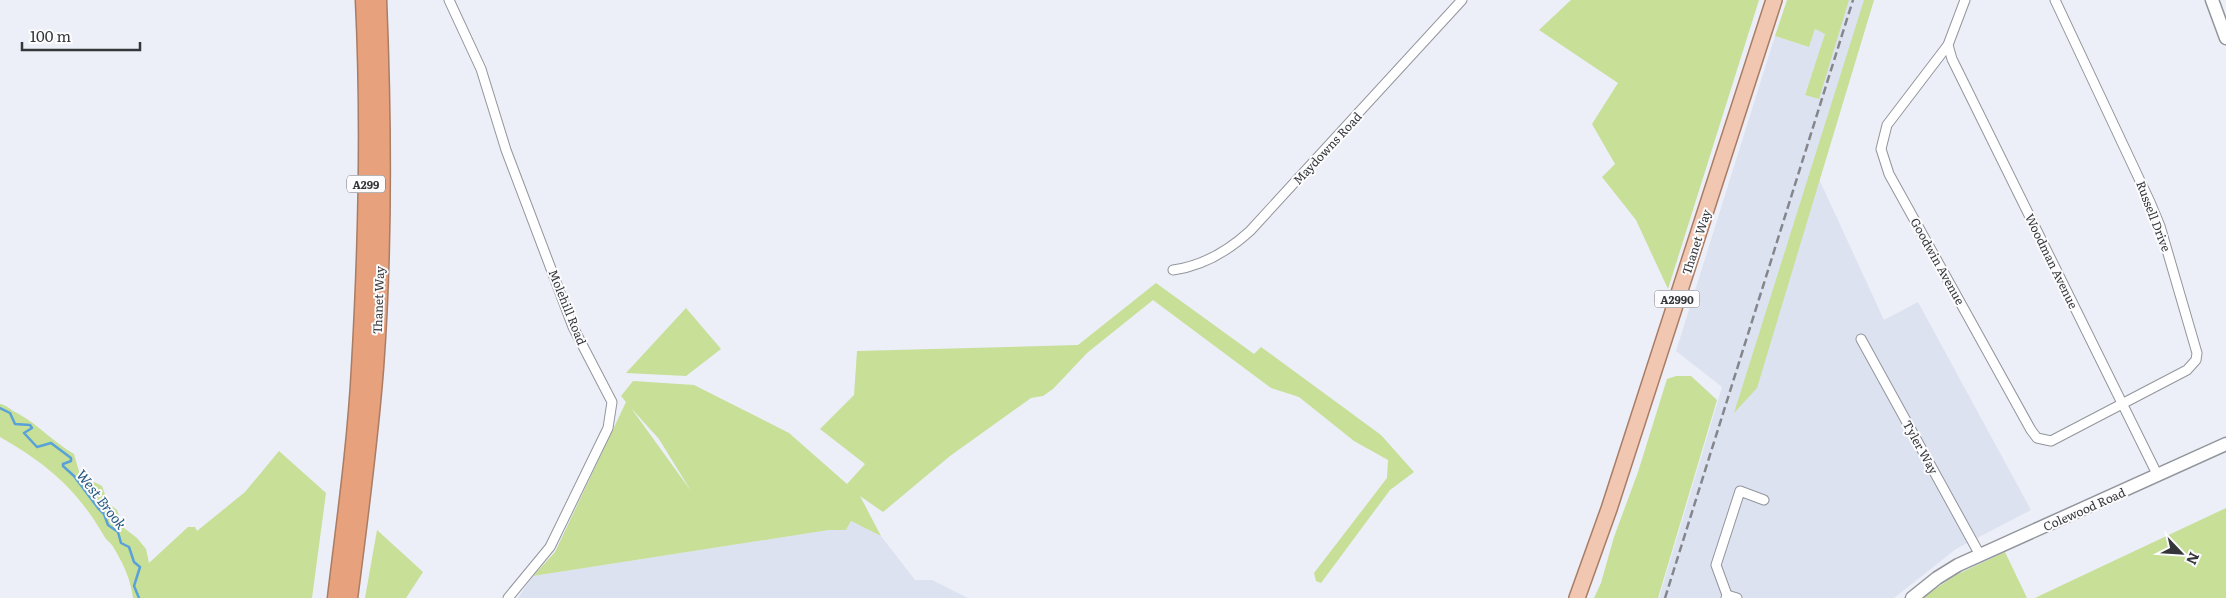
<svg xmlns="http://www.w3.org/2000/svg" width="2226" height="598" font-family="Literata,serif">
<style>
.built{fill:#dde2f1}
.green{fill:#c7df97;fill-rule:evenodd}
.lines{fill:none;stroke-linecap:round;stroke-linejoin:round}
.stream{stroke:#59a1d9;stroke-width:2.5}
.street-casing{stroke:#92959c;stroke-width:11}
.secondary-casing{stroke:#92959c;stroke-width:15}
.primary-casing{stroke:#a97c65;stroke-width:18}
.highway-casing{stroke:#a97c65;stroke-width:19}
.street{stroke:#fff;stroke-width:9}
.secondary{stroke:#fff;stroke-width:12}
.primary{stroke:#f1c7b1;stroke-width:15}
.highway{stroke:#e7a17d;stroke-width:16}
.rail{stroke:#85868c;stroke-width:2.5;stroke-dasharray:8 4;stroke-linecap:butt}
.labels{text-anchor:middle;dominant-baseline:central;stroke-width:4;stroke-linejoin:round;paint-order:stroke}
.shield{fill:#fcfcfe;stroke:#717174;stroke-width:1}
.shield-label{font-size:11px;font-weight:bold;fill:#353639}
.street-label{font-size:12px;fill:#353639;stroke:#fcfcfe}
.water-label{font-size:14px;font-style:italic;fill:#255980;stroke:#fcfcfe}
</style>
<rect width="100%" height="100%" fill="#eceff7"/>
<!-- built -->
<g class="built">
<polygon points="1846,0 1874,0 1819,179 1884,320 1918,302 2031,510 1956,549 1894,598 1659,598 1722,387 1676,351 1775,36 1809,47 1815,29 1826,34 1805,94 1818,99"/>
<polygon points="851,521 881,536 915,580 932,580 968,598 518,598 533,576 829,530 846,530"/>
</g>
<!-- green -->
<g class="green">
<polygon points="1571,0 1759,0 1668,289 1636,220 1602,177 1615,164 1592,124 1618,83 1539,30"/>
<polygon points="1787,0 1849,0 1819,99 1805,95 1825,34 1815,29 1809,47 1775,36"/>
<polygon points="1864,0 1874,0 1757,388 1734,413"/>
<path d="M 1156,283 L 1254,354 L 1261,347 L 1381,435 L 1414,472 L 1390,490 L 1321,583 L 1316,581 L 1314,573 L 1387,478 L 1388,460 L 1354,441 L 1299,397 L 1271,388 L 1153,300 L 1087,353 L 1053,389 L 1043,396 L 1031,398 L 950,456 L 883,512 L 860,496 L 881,536 L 851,521 L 846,530 L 829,530 L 533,576 L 555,552 L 626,402 L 621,396 L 633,381 L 694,385 L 789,433 L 847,484 L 865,464 L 820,429 L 854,395 L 857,351 L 1078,345 ZM 631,408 L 659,439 L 691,491 Z"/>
<polygon points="686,308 721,349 686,376 626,373"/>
<polygon points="1676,376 1691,376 1717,400 1658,598 1594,598 1601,583 1614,537 1638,472 1667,379"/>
<path d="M 0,404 C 7,405 10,410 17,413 C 38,424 53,442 74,454 L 80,475 L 102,486 L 108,503 L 117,510 L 124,528 L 137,538 L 146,549 L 149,563 L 188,527 L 195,527 L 197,531 L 245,492 L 279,451 L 326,493 L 312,598 L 133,598 C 130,577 123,563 112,545 C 110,542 106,540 104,536 C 77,489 47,464 0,437 Z"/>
<polygon points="2226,508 2226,598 2035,598 2056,588"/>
<polygon points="377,530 423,572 406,598 365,598"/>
<polygon points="2005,552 2027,598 1922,598 1956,575"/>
</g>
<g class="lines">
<!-- stream -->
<polyline class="stream" points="0,408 10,413 15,424 30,425 32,428 24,433 37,447 51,443 71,458 71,461 63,464 63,466 74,476 98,508 104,514 108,525 118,532 121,543 129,547 134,562 140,567 134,586 139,598"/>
<defs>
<g id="street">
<polyline points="449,0 481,69 506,150 573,327 612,402 608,428 550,547 508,598"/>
<polyline points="1965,0 1948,45 1887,125 1881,149 1889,174 2031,430 2037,438 2051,441 2187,370 2196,360 2197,353 2160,226 2150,202 2055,0"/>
<polyline points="1948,45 1952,59 2158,476"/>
<path d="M 1173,270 C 1203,266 1228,251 1250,231 L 1462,0"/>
<polyline points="1861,339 1980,555"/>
<polyline points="1727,595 1737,598"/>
<polyline points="1726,598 1727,595 1716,565 1740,491 1764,500"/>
</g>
<g id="secondary">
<polyline points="2212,0 2226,38"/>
<polyline points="1912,598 1937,578 1958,565 2226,444"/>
</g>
<polyline id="primary" points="1577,598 1609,509 1774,0"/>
<g id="highway">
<path d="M 336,598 C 345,522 356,445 360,368 C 367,246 370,122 364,0"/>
<path d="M 349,598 C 359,521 369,445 375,368 C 384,246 383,122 378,0"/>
</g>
</defs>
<!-- street casing -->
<use href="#street" class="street-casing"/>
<!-- secondary casing -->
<use href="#secondary" class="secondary-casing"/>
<!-- primary casing -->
<use href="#primary" class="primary-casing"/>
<!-- highway casing -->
<use href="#highway" class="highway-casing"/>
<!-- street -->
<use href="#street" class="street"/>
<!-- secondary -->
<use href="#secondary" class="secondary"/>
<!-- primary -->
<use href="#primary" class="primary"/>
<!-- highway -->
<use href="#highway" class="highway"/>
<!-- rail -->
<polyline class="rail" points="1665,598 1853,0"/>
</g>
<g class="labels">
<!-- shield labels -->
<g class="shield">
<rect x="347" y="175.5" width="38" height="17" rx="4"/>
<rect x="1654.5" y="290.5" width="45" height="17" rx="4"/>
</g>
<g class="shield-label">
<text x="366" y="184">A299</text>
<text x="1677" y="299">A2990</text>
</g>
<!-- street labels -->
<g class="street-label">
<text transform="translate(1327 148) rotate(-47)">Maydowns Road</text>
<text transform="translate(2154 216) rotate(69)">Russell Drive</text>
<text transform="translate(1696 242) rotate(-72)">Thanet Way</text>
<text transform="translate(1938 261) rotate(61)">Goodwin Avenue</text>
<text transform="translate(2052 261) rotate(64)">Woodman Avenue</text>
<text transform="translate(378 300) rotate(-88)">Thanet Way</text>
<text transform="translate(568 307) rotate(68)">Molehill Road</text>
<text transform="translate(1921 447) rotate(61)">Tyler Way</text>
<text transform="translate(2084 509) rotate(-24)">Colewood Road</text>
</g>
<!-- water labels -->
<g class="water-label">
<text transform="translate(102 499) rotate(52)">West Brook</text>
</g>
</g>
<!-- north arrow -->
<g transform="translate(2181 553) rotate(115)" stroke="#fcfcfe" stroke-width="4" paint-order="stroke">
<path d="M0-4L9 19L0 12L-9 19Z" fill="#353639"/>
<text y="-8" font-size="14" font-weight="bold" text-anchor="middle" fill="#353639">N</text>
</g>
<!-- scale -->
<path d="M22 42v8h118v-8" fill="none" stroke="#353639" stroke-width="2.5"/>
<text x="30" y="42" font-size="15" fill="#353639" stroke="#fcfcfe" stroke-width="4" paint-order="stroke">100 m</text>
</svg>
